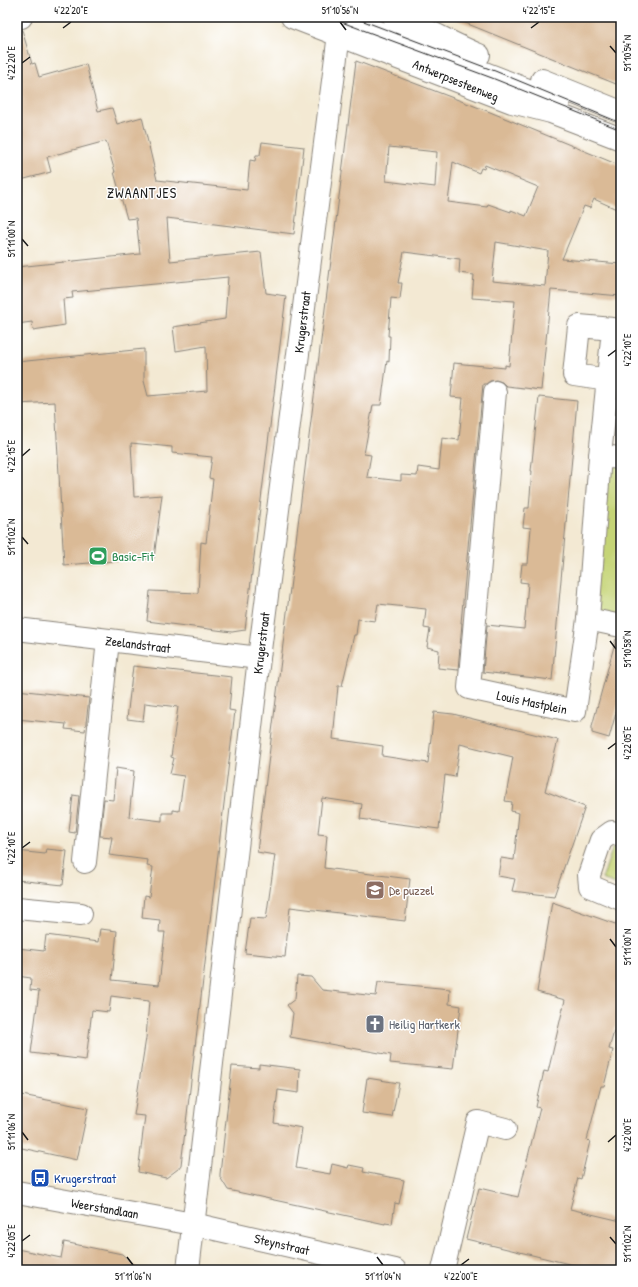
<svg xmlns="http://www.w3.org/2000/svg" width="638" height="1287" font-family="'Patrick Hand',sans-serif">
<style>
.green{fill:#c5d476;stroke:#707849}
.building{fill:#daba96;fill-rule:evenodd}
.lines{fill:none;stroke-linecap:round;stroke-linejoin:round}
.minor-casing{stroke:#888278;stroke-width:24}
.minor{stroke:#fff;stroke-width:22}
.tram{stroke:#1c1c1c;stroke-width:1}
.ticks{fill:none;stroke:#1c1c1c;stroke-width:1.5}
.labels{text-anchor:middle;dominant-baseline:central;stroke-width:3;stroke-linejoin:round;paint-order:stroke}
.street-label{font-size:13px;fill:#1c1c1c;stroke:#fff}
.leisure-label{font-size:13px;fill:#27864d;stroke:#fff;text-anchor:start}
.education-label{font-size:13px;fill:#785e54;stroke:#fff;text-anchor:start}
.worship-label{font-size:13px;fill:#5b616d;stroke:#fff;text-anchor:start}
.transit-label{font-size:13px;fill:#164399;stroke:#fff;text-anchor:start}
.neighbourhood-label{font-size:14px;letter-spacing:1px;fill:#1c1c1c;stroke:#fff}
.neatline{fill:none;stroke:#1c1c1c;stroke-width:1.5}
.ticks-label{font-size:10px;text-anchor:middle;fill:#1c1c1c}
</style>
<rect width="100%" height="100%" fill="#fff"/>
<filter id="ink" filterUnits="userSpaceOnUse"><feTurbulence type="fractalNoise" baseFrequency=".025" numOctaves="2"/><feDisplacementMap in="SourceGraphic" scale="8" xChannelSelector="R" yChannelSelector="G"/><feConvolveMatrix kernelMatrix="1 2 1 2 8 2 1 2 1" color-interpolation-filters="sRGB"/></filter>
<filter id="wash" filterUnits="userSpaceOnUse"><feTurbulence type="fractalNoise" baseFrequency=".012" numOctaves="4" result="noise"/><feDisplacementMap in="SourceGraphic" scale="16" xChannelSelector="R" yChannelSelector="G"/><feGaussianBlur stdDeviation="0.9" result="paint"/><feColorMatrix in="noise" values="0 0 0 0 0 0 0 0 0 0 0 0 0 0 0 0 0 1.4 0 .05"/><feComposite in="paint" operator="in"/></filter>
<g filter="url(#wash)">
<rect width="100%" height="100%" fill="#f3e9d3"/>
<!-- green -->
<g class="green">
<polygon points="600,456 621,458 621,627 588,619"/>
<polygon points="613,847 621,850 621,886 602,879"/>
</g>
<g id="blocks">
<!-- building -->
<g class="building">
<polygon points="453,17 621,17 621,86 453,18"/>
<polygon points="17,30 22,30 32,64 35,63 39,77 86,64 98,111 112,108 117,124 142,117 157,180 247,190 250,160 255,161 256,155 260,155 262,142 304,147 294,234 167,218 170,261 261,252 266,293 286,296 245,630 232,632 147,621 150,591 198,593 201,542 206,543 213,479 209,478 212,457 172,453 172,447 131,443 134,497 162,495 154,558 64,565 55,402 17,404 17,362 144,349 144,381 148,396 207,391 206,346 176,351 173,327 225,319 228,277 72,292 73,298 63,299 65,325 33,330 32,322 17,324 17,267 140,254 136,218 127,219 114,172 115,172 106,141 47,157 51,172 17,181"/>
<path d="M 356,61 L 490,112 L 621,166 L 621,211 L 594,199 L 590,208 L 584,206 L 562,259 L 621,264 L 621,296 L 551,290 L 541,390 L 506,386 L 502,382 L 496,380 L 490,381 L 486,384 L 483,384 L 461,623 L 462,623 L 458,670 L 438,668 L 439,650 L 427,647 L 430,629 L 424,628 L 426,609 L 378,604 L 375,621 L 358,619 L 356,635 L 354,635 L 342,686 L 338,686 L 333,739 L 383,746 L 382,756 L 428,763 L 434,712 L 453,714 L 558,740 L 545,791 L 585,807 L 554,896 L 512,891 L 515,879 L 498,876 L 501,858 L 514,860 L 519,813 L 511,811 L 512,802 L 505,801 L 513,757 L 460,744 L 455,777 L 445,775 L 439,829 L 360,819 L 362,804 L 322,798 L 318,834 L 327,835 L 324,868 L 410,879 L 405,921 L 290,907 L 285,957 L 245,953 L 250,918 L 266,919 L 275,855 L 257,852 ZM 389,147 L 437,152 L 435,187 L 386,181 ZM 453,162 L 479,173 L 481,168 L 484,169 L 485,165 L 538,187 L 526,216 L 511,210 L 511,212 L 488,204 L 487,207 L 448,202 ZM 496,242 L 548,251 L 545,286 L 492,281 ZM 404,252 L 460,259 L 459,273 L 474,275 L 472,298 L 515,301 L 509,366 L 505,365 L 505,368 L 454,363 L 451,397 L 463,398 L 459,440 L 442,438 L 439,470 L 418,467 L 417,476 L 401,475 L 401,481 L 367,477 L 371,455 L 364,454 L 373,405 L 381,405 L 387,361 L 389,362 L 390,336 L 388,336 L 391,298 L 400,299 L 402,283 L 398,283 Z"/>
<polygon points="539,397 577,401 552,680 483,672 487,625 524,629 528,583 520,582 522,564 528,564 531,528 523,527 525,508 529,508 532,471 531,471"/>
<polygon points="616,639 621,640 621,695 609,738 592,733 592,726"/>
<polygon points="133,666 232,677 229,710 235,711 181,1165 178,1169 166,1178 138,1172 145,1116 134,1115 146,1038 149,1001 111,996 109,1012 92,1010 86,1060 31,1053 39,991 30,990 31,978 17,976 17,948 44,951 46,935 98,942 100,929 117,931 112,980 159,985 165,932 159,932 160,920 142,918 144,896 149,897 153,867 147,866 148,860 109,855 112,837 100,836 104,799 113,800 116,768 134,771 129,817 162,821 162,813 173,813 173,810 179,811 184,776 170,774 174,758 171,757 178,707 145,703 143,721 127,719"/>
<polygon points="17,690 89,698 85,731 65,729 66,724 17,719"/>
<polygon points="73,795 79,796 75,833 69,832"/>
<polygon points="46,849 67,851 63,885 17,880 17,851 45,854"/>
<polygon points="552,902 621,926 621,1007 609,1049 613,1050 604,1086 601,1086 587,1140 590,1141 581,1179 578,1178 570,1209 621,1221 621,1270 594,1270 466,1239 479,1188 518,1197 540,1108 536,1107 544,1071 548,1072 565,1000 537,992"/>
<polygon points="297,976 311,977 322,990 376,996 378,982 450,989 449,1004 461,1006 453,1069 390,1063 391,1055 290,1037 293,1013 287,1005 295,999"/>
<polygon points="259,1064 300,1069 299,1093 278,1090 274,1123 302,1128 296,1168 330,1174 332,1164 348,1168 349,1165 364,1168 363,1172 404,1180 399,1204 395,1203 392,1224 385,1223 385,1224 228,1190 220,1177 220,1174 232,1066 259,1068"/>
<polygon points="367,1078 399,1083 392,1117 362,1113"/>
<polygon points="17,1094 88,1108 77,1160 17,1147"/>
<polygon points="64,1242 122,1254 139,1270 17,1270 17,1249 61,1258"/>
</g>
</g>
</g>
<g filter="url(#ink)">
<use href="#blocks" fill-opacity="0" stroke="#888278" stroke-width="1"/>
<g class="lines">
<defs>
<g id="minor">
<polyline points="292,17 512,102 551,112 621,139"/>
<polyline points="340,17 559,102"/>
<path d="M 394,17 C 424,27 450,43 479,55"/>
<polyline points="17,18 21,17"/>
<polyline points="542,80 621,112"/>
<polyline points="495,392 469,688 575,711 588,619 600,456 621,458"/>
<polyline points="600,456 613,329 579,326 574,375 608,380"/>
<polyline points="588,619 621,626"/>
<polyline points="17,629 259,658"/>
<polyline points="621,835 612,832 601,840 589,875 590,886 621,899"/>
<polyline points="85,862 108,640"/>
<polyline points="17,908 81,914"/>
<polyline points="17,1192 193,1224 395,1270"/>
<polyline points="188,1270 259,658 339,34 336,17"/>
<polyline points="443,1270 478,1122 505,1129"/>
</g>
</defs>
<!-- minor casing -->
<use href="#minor" class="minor-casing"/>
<!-- minor -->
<use href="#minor" class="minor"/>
<!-- tram -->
<g class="tram">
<polyline points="328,17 492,78 621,130"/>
<polyline points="353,17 495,71 621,123"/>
</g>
</g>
</g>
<!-- ticks -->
<path class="ticks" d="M 340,22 L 346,30M 63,28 L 71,22M 531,28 L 539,22M 610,46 L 616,53M 22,63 L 30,57M 22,239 L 28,246M 608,356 L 616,350M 22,456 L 30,449M 22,537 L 28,544M 610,641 L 616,649M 608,749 L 616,743M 22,848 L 30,842M 610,939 L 616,947M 22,1132 L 28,1140M 608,1142 L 616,1135M 610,1237 L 616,1244M 22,1241 L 30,1235M 127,1257 L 133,1265M 377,1257 L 383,1265M 461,1265 L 469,1259"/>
<!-- icons -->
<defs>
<symbol id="stadium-square" viewBox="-11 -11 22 22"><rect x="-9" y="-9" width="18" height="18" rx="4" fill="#2e9e5b" stroke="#fff"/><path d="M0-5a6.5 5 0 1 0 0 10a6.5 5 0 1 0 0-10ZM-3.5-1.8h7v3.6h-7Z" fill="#fff"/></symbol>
<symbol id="school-square" viewBox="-11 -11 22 22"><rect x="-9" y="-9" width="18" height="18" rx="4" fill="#8d6e63" stroke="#fff"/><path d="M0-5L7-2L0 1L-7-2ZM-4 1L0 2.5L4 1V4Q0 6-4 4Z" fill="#fff"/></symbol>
<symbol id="church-square" viewBox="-11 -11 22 22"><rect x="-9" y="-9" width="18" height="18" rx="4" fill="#6b7280" stroke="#fff"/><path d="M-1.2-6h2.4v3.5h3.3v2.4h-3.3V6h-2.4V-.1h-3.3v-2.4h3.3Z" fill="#fff"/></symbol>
<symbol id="bus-square" viewBox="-11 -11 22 22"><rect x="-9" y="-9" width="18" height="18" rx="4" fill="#1a4fb4" stroke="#fff"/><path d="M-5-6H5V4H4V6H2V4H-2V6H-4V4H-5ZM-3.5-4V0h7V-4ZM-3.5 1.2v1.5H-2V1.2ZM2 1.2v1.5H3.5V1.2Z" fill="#fff"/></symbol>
</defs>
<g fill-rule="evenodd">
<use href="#stadium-square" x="87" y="545" width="22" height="22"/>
<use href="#school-square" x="364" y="879" width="22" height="22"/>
<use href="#church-square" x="364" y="1013" width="22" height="22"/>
<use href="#bus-square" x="29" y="1167" width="22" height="22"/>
</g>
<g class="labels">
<!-- street labels -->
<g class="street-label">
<text transform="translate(456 80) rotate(22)">Antwerpsesteenweg</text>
<text transform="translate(302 322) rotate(-83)">Krugerstraat</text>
<text transform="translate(261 643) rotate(-83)">Krugerstraat</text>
<text transform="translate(138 644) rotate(7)">Zeelandstraat</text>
<text transform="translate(532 702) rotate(12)">Louis Mastplein</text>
<text transform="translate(105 1208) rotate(10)">Weerstandlaan</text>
<text transform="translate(282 1244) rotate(13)">Steynstraat</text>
</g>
<!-- leisure labels -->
<g class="leisure-label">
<text x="112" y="556">Basic-Fit</text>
</g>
<!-- education labels -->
<g class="education-label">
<text x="389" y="890">De puzzel</text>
</g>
<!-- worship labels -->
<g class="worship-label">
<text x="389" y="1024">Heilig Hartkerk</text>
</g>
<!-- transit labels -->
<g class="transit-label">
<text x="54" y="1178">Krugerstraat</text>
</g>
<!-- neighbourhood labels -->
<g class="neighbourhood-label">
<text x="142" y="192">ZWAANTJES</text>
</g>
</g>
<!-- margin -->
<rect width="638" height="1287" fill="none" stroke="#fff" stroke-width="44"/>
<rect x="22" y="22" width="594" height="1243" class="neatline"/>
<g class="ticks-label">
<text x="71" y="14">4°22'20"E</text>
<text x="340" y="14">51°10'56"N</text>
<text x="539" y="14">4°22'15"E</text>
<text transform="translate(627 53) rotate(-90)" y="4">51°10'54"N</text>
<text transform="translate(11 63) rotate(-90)" y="4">4°22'20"E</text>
<text transform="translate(11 239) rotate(-90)" y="4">51°11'00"N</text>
<text transform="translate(627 350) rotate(-90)" y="4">4°22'10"E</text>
<text transform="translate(11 456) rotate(-90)" y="4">4°22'15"E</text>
<text transform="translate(11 537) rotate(-90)" y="4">51°11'02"N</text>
<text transform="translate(627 649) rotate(-90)" y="4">51°10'58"N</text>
<text transform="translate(627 743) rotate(-90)" y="4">4°22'05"E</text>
<text transform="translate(11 848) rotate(-90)" y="4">4°22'10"E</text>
<text transform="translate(627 947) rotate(-90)" y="4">51°11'00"N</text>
<text transform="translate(11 1132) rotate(-90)" y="4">51°11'06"N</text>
<text transform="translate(627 1135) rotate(-90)" y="4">4°22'00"E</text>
<text transform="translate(11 1241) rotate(-90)" y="4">4°22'05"E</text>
<text transform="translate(627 1244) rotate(-90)" y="4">51°11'02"N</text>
<text x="133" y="1280">51°11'06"N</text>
<text x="383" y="1280">51°11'04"N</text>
<text x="461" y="1280">4°22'00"E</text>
</g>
</svg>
